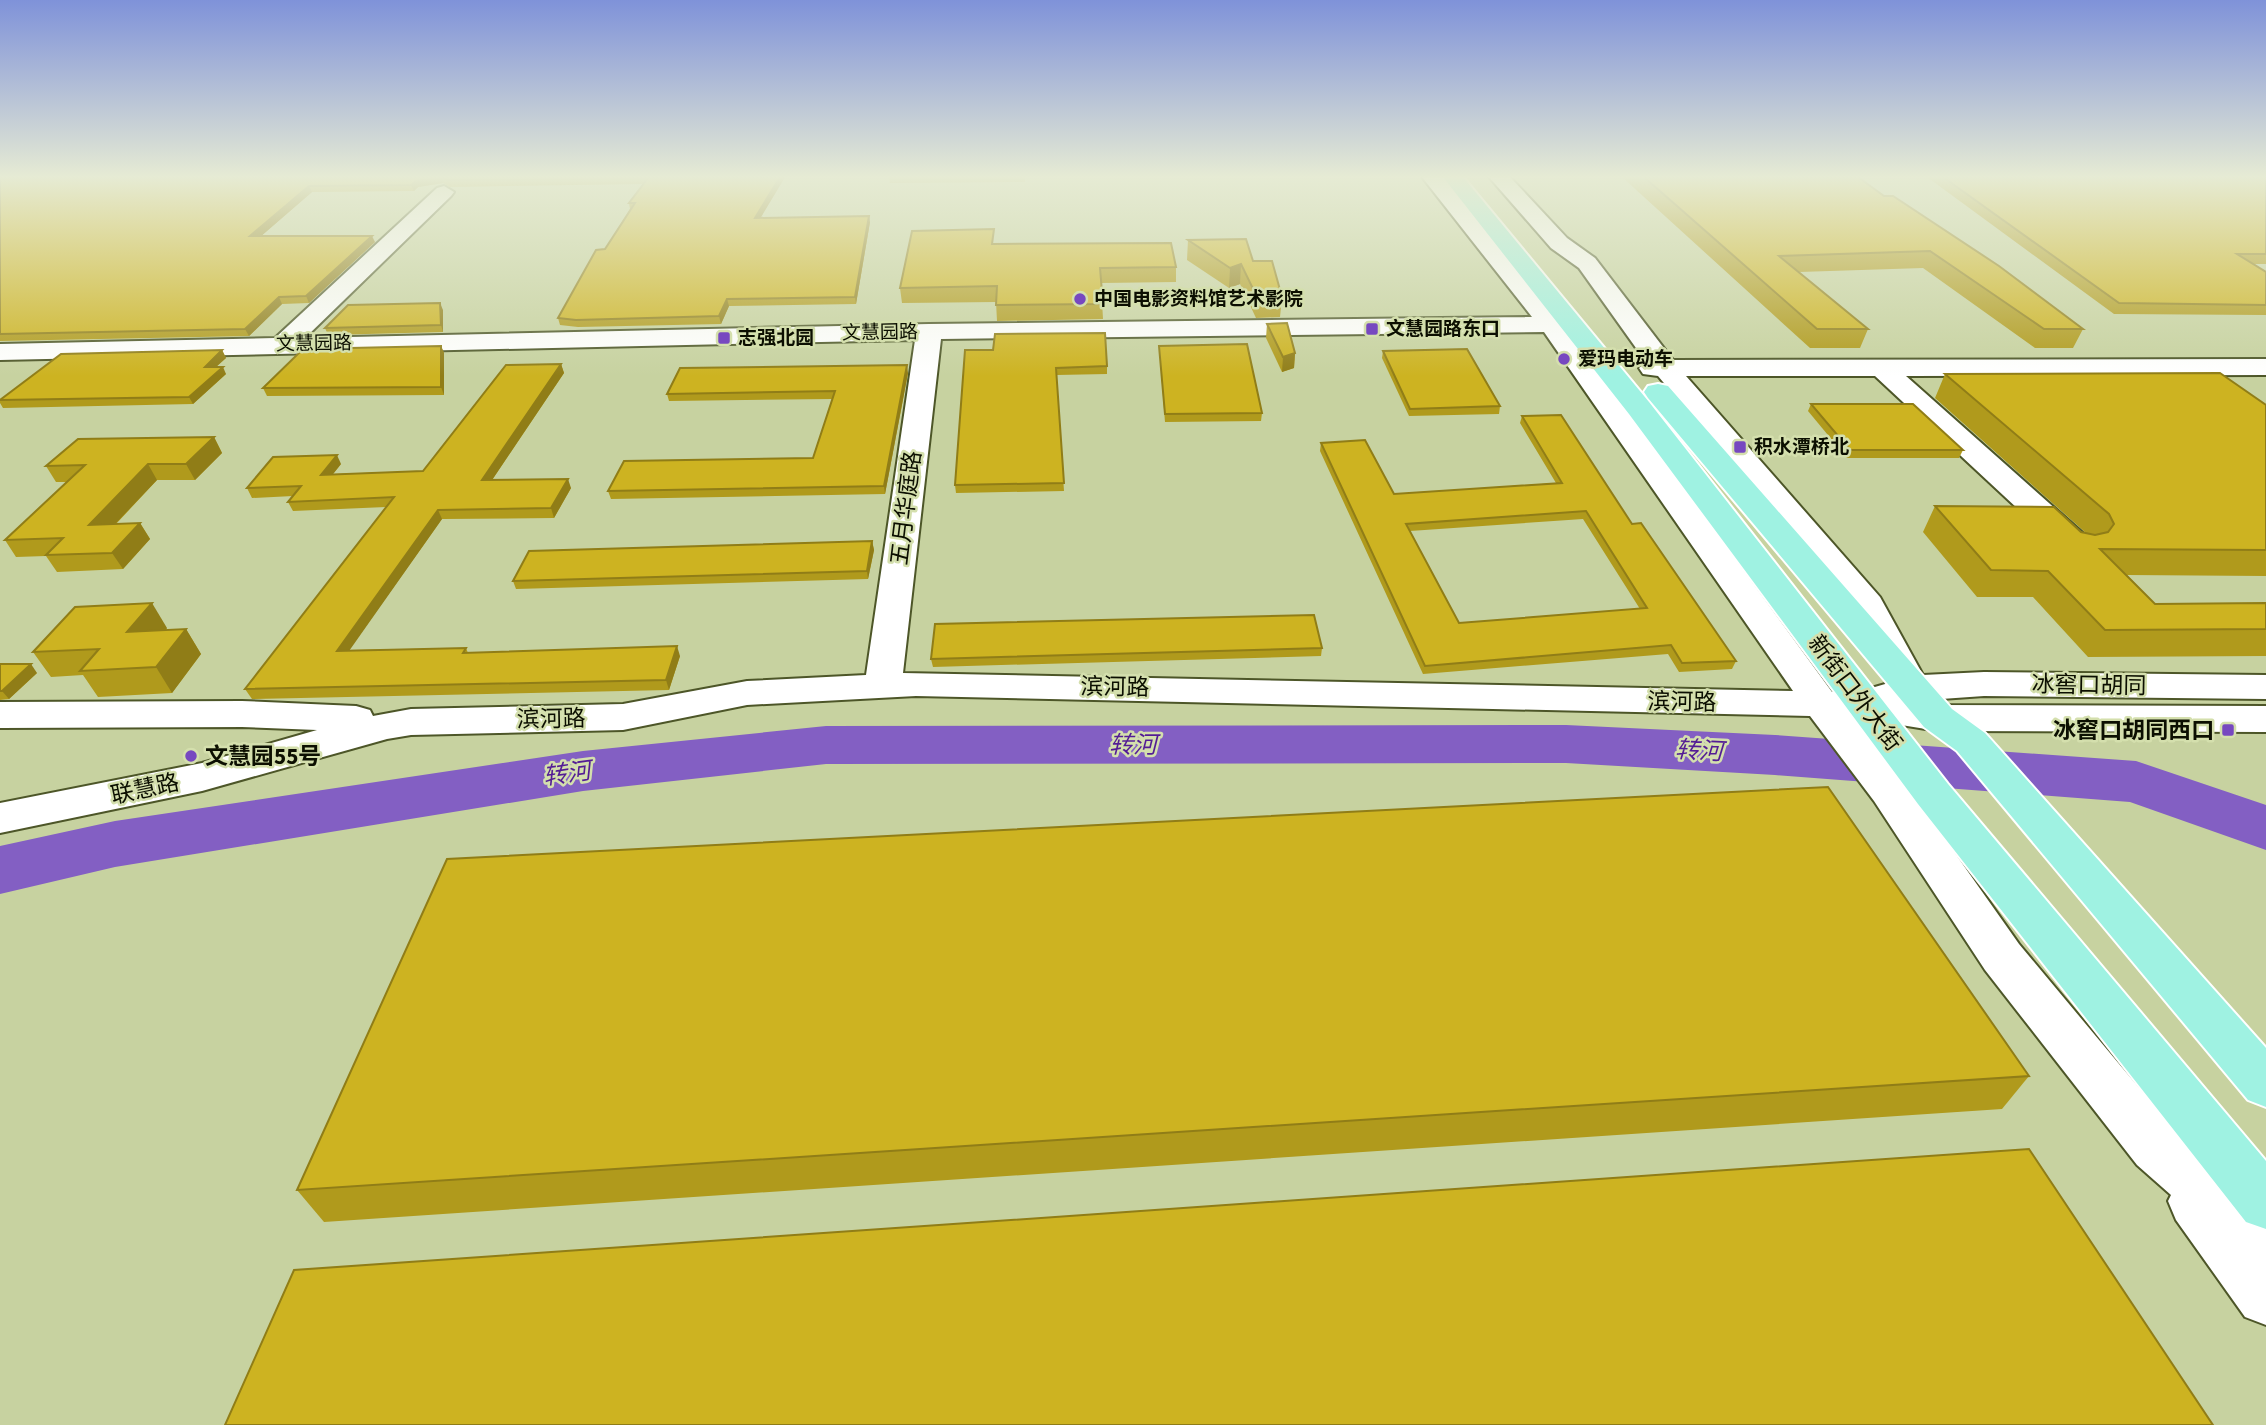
<svg xmlns="http://www.w3.org/2000/svg" width="2266" height="1425" font-family="'Source Sans 3','Noto Sans SC',sans-serif">
<style>
.lines{fill:none;stroke-linecap:round;stroke-linejoin:round}
.river{fill:#835fc3;fill-rule:evenodd}
.minor-casing{stroke:#4d5628;stroke-width:4}
.major-casing{stroke:#fff;stroke-width:4}
.minor{fill:#fff;fill-rule:evenodd}
.major{fill:#9ff2e2;fill-rule:evenodd}
.wall{fill:#b09a1c;fill-rule:evenodd}
.shaded-wall{fill:#907d17}
.building{fill:#cdb321;stroke:#907d17;stroke-width:2;fill-rule:evenodd}
.poi-dot{fill:#7748c0;stroke:#d4dfad;stroke-width:2.5}
.labels{text-anchor:middle;dominant-baseline:central;stroke-width:5;stroke-linejoin:round;paint-order:stroke}
.far-poi-label{font-size:19px;font-weight:bold;fill:#0c0f01;stroke:#d4dfad;text-anchor:start}
.far-street-label{font-size:19px;fill:#0c0f01;stroke:#d4dfad}
.street-label{font-size:23px;fill:#0c0f01;stroke:#d4dfad}
.poi-label{font-size:23px;font-weight:bold;fill:#0c0f01;stroke:#d4dfad;text-anchor:end}
.water-label{font-size:24px;font-style:italic;fill:#531c95;stroke:#d4dfad}
</style>
<rect width="100%" height="100%" fill="#c7d2a0"/>
<g class="lines">
<!-- river -->
<polygon class="river" points="1566,725 1775,735 2136,761 2266,805 2266,850 2130,802 1775,775 1566,763 826,764 583,791 115,867 0,894 0,846 115,821 583,751 826,726"/>
<defs>
<path id="minor" d="M 1422,177 L 1442,177 L 1560,319 L 1832,692 L 1865,693 L 1868,689 L 1892,682 L 1852,607 L 1658,376 L 1643,374 L 1639,368 L 1646,362 L 1579,268 L 1551,248 L 1489,177 L 1510,177 L 1567,238 L 1595,258 L 1673,360 L 2266,359 L 2266,375 L 1906,376 L 2085,535 L 2089,542 L 2085,549 L 2073,552 L 2061,549 L 1875,376 L 1686,376 L 1880,597 L 1923,675 L 1984,672 L 2266,675 L 2266,699 L 1984,696 L 1913,701 L 1938,705 L 2266,706 L 2266,732 L 1938,731 L 1852,717 L 1904,781 L 2019,944 L 2175,1131 L 2266,1205 L 2266,1325 L 2245,1317 L 2176,1220 L 2168,1201 L 2171,1195 L 2137,1165 L 1985,970 L 1874,801 L 1810,716 L 916,696 L 747,705 L 623,730 L 411,735 L 387,739 L 202,791 L 0,833 L 0,803 L 202,763 L 317,730 L 242,727 L 0,728 L 0,702 L 242,701 L 356,706 L 370,710 L 373,716 L 411,709 L 623,704 L 747,681 L 866,675 L 915,340 L 0,360 L 0,344 L 275,338 L 437,188 L 444,186 L 454,192 L 451,196 L 305,338 L 929,324 L 1532,317 ZM 1544,332 L 1793,691 L 903,673 L 941,339 Z"/>
<g id="major">
<polygon points="1443,177 1463,177 1649,402 1948,784 2266,1161 2266,1229 2246,1222 1918,804 1629,414"/>
<polygon points="1658,384 1668,386 1952,709 1985,733 2266,1048 2266,1107 2248,1100 1957,751 1924,727 1648,398 1644,392 1648,386"/>
</g>
</defs>
<!-- minor casing -->
<use href="#minor" class="minor-casing"/>
<!-- major casing -->
<use href="#major" class="major-casing"/>
<!-- minor -->
<use href="#minor" class="minor"/>
<!-- major -->
<use href="#major" class="major"/>
</g>
<!-- wall -->
<g class="wall">
<polygon points="0,177 785,177 760,218 870,222 856,304 729,306 721,324 578,327 560,325 558,318 605,249 630,209 629,203 643,184 450,187 443,183 418,187 414,191 312,192 261,236 375,242 309,303 282,304 249,336 0,341"/>
<polygon points="889,177 1025,177 1025,182 890,183"/>
<polygon points="1622,177 1858,177 1884,196 2083,329 2073,348 2035,348 1923,268 1799,272 1868,329 1860,348 1810,348"/>
<polygon points="1927,177 2266,177 2266,264 2253,264 2266,272 2266,315 2114,314"/>
<polygon points="1188,240 1253,261 1282,297 1280,317 1256,318 1240,284 1229,288 1187,260"/>
<polygon points="995,244 1176,267 1176,282 1101,283 1103,319 997,321 996,302 902,303 900,288"/>
<polygon points="443,310 443,332 328,335 325,328"/>
<polygon points="1267,324 1295,353 1294,368 1282,372 1266,338"/>
<polygon points="441,346 444,353 444,395 267,396 263,388"/>
<polygon points="1159,346 1262,413 1261,421 1165,422"/>
<polygon points="222,350 226,358 216,367 226,374 193,404 3,408 0,403 0,399"/>
<polygon points="965,350 1107,366 1107,374 1056,375 1064,491 956,493 955,485"/>
<polygon points="1383,351 1500,406 1499,414 1409,416 1382,358"/>
<polygon points="561,364 564,373 492,480 571,488 554,518 442,519 349,650 466,648 468,653 680,656 669,690 252,699 245,689 386,507 293,511 288,502 293,496 252,498 247,488 341,464 333,474 423,471"/>
<polygon points="908,373 885,494 611,499 608,491 813,458 832,399 669,401 667,394"/>
<polygon points="1945,374 2266,405 2266,576 2127,575 2155,604 2266,603 2266,656 2088,657 2033,597 1977,597 1923,532 1935,506 2086,533 1935,398"/>
<polygon points="1811,404 1963,450 1959,458 1847,458 1808,411"/>
<path d="M 1522,416 L 1632,524 L 1736,661 L 1732,669 L 1679,672 L 1668,654 L 1423,674 L 1320,451 L 1321,443 L 1394,494 L 1556,483 L 1520,423 ZM 1583,519 L 1640,609 L 1459,623 L 1410,531 Z"/>
<polygon points="214,437 222,453 195,480 157,480 116,524 140,523 150,539 123,569 57,572 46,556 16,557 5,540 67,482 56,482 46,466"/>
<polygon points="872,541 874,550 868,579 516,589 513,581"/>
<polygon points="167,628 166,630 186,629 201,654 172,693 98,697 83,675 51,677 33,652"/>
<polygon points="1322,648 1321,656 933,667 931,659"/>
<polygon points="0,664 37,673 9,699 0,700"/>
<polygon points="2029,1076 2002,1109 324,1222 297,1190"/>
</g>
<!-- shaded-wall -->
<g class="shaded-wall">
<polygon points="441,177 443,183 418,187 414,191 411,185 416,181"/>
<polygon points="780,177 785,177 757,224 755,218"/>
<polygon points="309,186 312,192 253,243 250,236"/>
<polygon points="869,216 870,222 856,304 855,297"/>
<polygon points="372,236 375,242 309,303 306,296"/>
<polygon points="1241,264 1240,284 1229,288 1230,268"/>
<polygon points="279,297 282,304 249,336 245,329"/>
<polygon points="727,299 729,306 721,324 719,316"/>
<polygon points="440,303 443,310 443,332 441,325"/>
<polygon points="441,346 444,353 444,395 441,387"/>
<polygon points="222,350 226,358 208,374 205,367"/>
<polygon points="1295,353 1294,368 1282,372 1283,357"/>
<polygon points="561,364 564,373 486,489 482,480"/>
<polygon points="907,365 908,373 885,494 884,486"/>
<polygon points="223,367 226,374 193,404 189,397"/>
<polygon points="214,437 222,453 195,480 186,464"/>
<polygon points="337,455 341,464 325,484 321,475"/>
<polygon points="148,464 157,480 99,541 89,525"/>
<polygon points="568,479 571,488 554,518 551,508"/>
<polygon points="438,510 442,519 342,661 337,651"/>
<polygon points="140,523 150,539 123,569 112,553"/>
<polygon points="872,541 874,550 868,579 867,571"/>
<polygon points="152,603 167,628 144,657 127,632"/>
<polygon points="186,629 201,654 172,693 156,667"/>
<polygon points="677,646 680,656 669,690 666,680"/>
<polygon points="31,664 37,673 9,699 2,691"/>
</g>
<!-- building -->
<g class="building">
<polygon points="0,177 780,177 755,218 869,216 855,297 727,299 719,316 576,320 558,318 596,250 605,249 635,203 629,203 648,178 448,180 441,177 416,181 411,185 309,186 250,236 372,236 306,296 279,297 245,329 0,334"/>
<polygon points="1644,177 1858,177 1884,196 1893,196 1999,266 2083,329 2044,329 1930,251 1779,256 1868,329 1817,329"/>
<polygon points="1943,177 2266,177 2266,254 2237,254 2266,272 2266,305 2119,303"/>
<polygon points="994,229 992,244 1171,243 1176,267 1100,268 1103,304 996,305 997,286 900,288 912,231"/>
<polygon points="1246,239 1253,261 1272,261 1282,297 1257,297 1241,264 1230,268 1188,240"/>
<polygon points="440,303 441,325 325,328 348,305"/>
<polygon points="1287,323 1295,353 1283,357 1267,324"/>
<polygon points="1105,333 1107,366 1056,368 1064,483 955,485 965,350 993,350 995,334"/>
<polygon points="1247,344 1262,413 1165,414 1159,346"/>
<polygon points="441,346 441,387 263,388 303,349"/>
<polygon points="1467,349 1500,406 1410,409 1383,351"/>
<polygon points="222,350 205,367 223,367 189,397 0,400 61,354"/>
<polygon points="561,364 482,480 568,479 551,508 438,510 337,651 466,648 463,653 677,646 666,680 245,689 394,497 288,502 301,486 247,488 273,457 337,455 321,475 423,471 506,365"/>
<polygon points="907,365 884,486 608,491 624,461 813,458 835,391 667,394 680,368"/>
<polygon points="2220,373 2266,405 2266,550 2100,549 2155,604 2266,603 2266,629 2105,630 2048,571 1991,570 1935,506 2054,507 2081,532 2095,535 2108,532 2114,524 2109,514 1945,374"/>
<polygon points="1811,404 1913,404 1963,450 1850,450"/>
<path d="M 1561,415 L 1632,524 L 1641,523 L 1736,661 L 1682,663 L 1671,645 L 1425,666 L 1321,443 L 1365,440 L 1394,494 L 1562,483 L 1522,416 ZM 1586,511 L 1647,608 L 1459,623 L 1406,524 Z"/>
<polygon points="214,437 186,464 148,464 89,525 140,523 112,553 46,555 63,538 5,540 85,465 46,466 78,439"/>
<polygon points="872,541 867,571 513,581 529,551"/>
<polygon points="152,603 127,632 186,629 156,667 80,671 99,649 33,652 75,607"/>
<polygon points="1314,615 1322,648 931,659 935,624"/>
<polygon points="0,664 31,664 2,691 0,691"/>
<polygon points="1828,787 2029,1076 297,1190 447,859"/>
<polygon points="2029,1149 2213,1425 225,1425 294,1270"/>
</g>
<!-- sky -->
<linearGradient id="sky" x2="0" y2="1"><stop stop-color="#7f92d9"/><stop offset="0.47" stop-color="#e6ebd4"/><stop offset="1" stop-color="#e6ebd4" stop-opacity="0"/></linearGradient>
<rect width="2266" height="376" fill="url(#sky)"/>
<!-- markers -->
<g class="poi-dot">
<circle cx="1080" cy="299" r="7"/>
<rect x="1365" y="322" width="14" height="14" rx="3.5"/>
<rect x="717" y="331" width="14" height="14" rx="3.5"/>
<circle cx="1564" cy="359" r="7"/>
<rect x="1733" y="440" width="14" height="14" rx="3.5"/>
<rect x="2221" y="723" width="14" height="14" rx="3.5"/>
<circle cx="191" cy="756" r="7"/>
</g>
<g class="labels">
<!-- far-poi labels -->
<g class="far-poi-label">
<text x="1094" y="299">中国电影资料馆艺术影院</text>
<text x="1386" y="329">文慧园路东口</text>
<text x="738" y="338">志强北园</text>
<text x="1578" y="359">爱玛电动车</text>
<text x="1754" y="447">积水潭桥北</text>
</g>
<!-- far-street labels -->
<g class="far-street-label">
<text transform="translate(880 333) rotate(-1)">文慧园路</text>
<text transform="translate(314 344) rotate(-1)">文慧园路</text>
</g>
<!-- street labels -->
<g class="street-label">
<text transform="translate(906 508) rotate(-83)">五月华庭路</text>
<text transform="translate(2089 685) rotate(1)">冰窖口胡同</text>
<text transform="translate(1115 687) rotate(1)">滨河路</text>
<text transform="translate(1855 693) rotate(53)">新街口外大街</text>
<text transform="translate(1682 702) rotate(1)">滨河路</text>
<text transform="translate(551 719) rotate(-1)">滨河路</text>
<text transform="translate(145 789) rotate(-12)">联慧路</text>
</g>
<!-- poi labels -->
<g class="poi-label">
<text x="2214" y="730">冰窖口胡同西口</text>
<text x="205" y="756" text-anchor="start">文慧园55号</text>
</g>
<!-- water labels -->
<g class="water-label">
<text x="1133" y="745">转河</text>
<text transform="translate(1699 751) rotate(3)">转河</text>
<text transform="translate(567 774) rotate(-8)">转河</text>
</g>
</g>
</svg>
